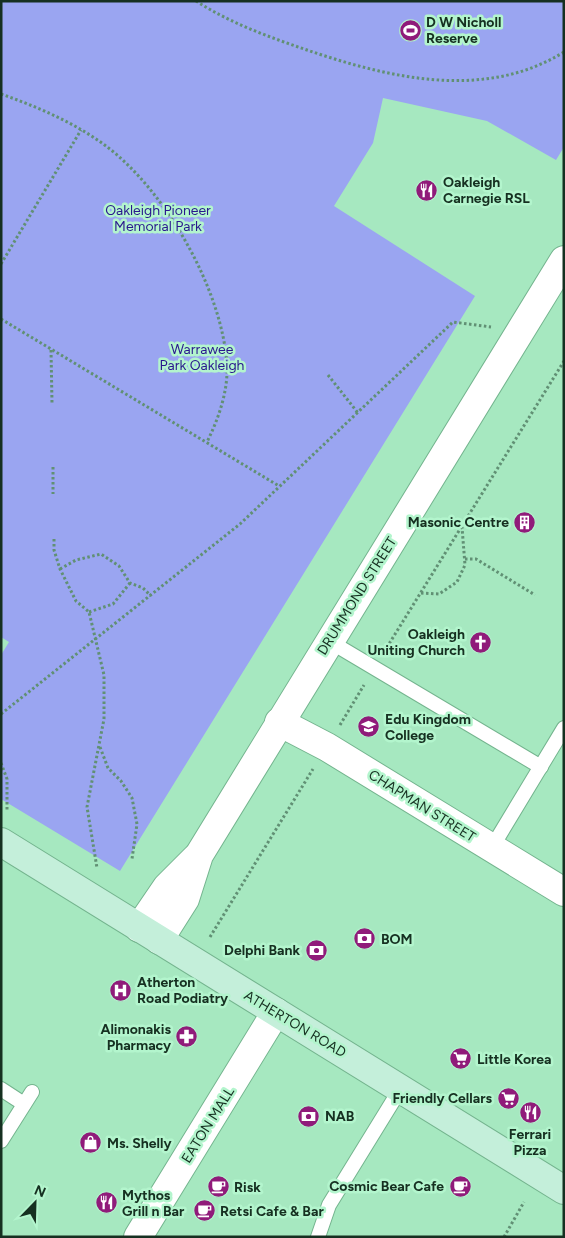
<svg xmlns="http://www.w3.org/2000/svg" width="565" height="1238" font-family="Figtree,sans-serif">
<style>
.green{fill:#9aa5f1}
.lines{fill:none;stroke-linecap:round;stroke-linejoin:round}
.lane-casing{stroke:#74b48e;stroke-width:16}
.street-casing{stroke:#74b48e;stroke-width:30}
.secondary-casing{stroke:#74b48e;stroke-width:30}
.path{stroke:#619074;stroke-width:3;stroke-dasharray:2.5 2.5;stroke-linecap:butt}
.lane{stroke:#fff;stroke-width:14}
.street{stroke:#fff;stroke-width:28}
.secondary{stroke:#c4efda;stroke-width:28}
.labels{text-anchor:middle;dominant-baseline:central;stroke-width:5;stroke-linejoin:round;paint-order:stroke}
.poi-label{font-size:14px;font-weight:bold;fill:#163021;stroke:#b3f5cd;text-anchor:start}
.park-label{font-size:14px;fill:#29188d;stroke:#b3f5cd}
.street-label{font-size:14px;fill:#163021;stroke:#b3f5cd}
</style>
<rect width="100%" height="100%" fill="#a6e8c0"/>
<!-- green -->
<polygon class="green" points="1,1 564,1 564,147 556,160 487,121 383,98 373,143 334,206 475,296 120,871 1,799 1,655 9,642 1,637"/>
<g class="lines">
<defs>
<g id="lane">
<polyline points="329,641 541,767"/>
<polyline points="491,849 564,728"/>
<polyline points="1,1089 24,1104"/>
<polyline points="1,1141 32,1092"/>
<polyline points="318,1237 329,1205 401,1088"/>
</g>
<g id="street">
<polyline points="279,722 327,747 564,892"/>
<polyline points="139,928 167,887 196,858"/>
<polyline points="159,940 185,899 199,855 564,260"/>
<polyline points="138,1237 276,1012"/>
</g>
<polyline id="secondary" points="1,842 564,1190"/>
</defs>
<!-- lane casing -->
<use href="#lane" class="lane-casing"/>
<!-- street casing -->
<use href="#street" class="street-casing"/>
<!-- secondary casing -->
<use href="#secondary" class="secondary-casing"/>
<!-- path -->
<g class="path">
<path d="M 196,1 C 230,23 269,37 307,50 C 389,78 485,101 564,52"/>
<path d="M 1,94 C 38,107 75,123 106,146 C 166,191 223,291 227,366 C 228,392 218,420 207,442"/>
<polyline points="1,264 81,130"/>
<polyline points="1,319 279,486"/>
<polyline points="51,350 52,403"/>
<polyline points="328,375 358,413"/>
<polyline points="53,467 53,494"/>
<polyline points="54,539 54,550 60,569 76,601 89,612 104,675 104,719 87,807 97,868"/>
<polyline points="465,559 476,559 535,595"/>
<polyline points="60,569 76,560 101,554 119,566 130,583 143,588 151,596"/>
<polyline points="421,593 439,594 457,582 465,565 462,527"/>
<polyline points="89,612 113,604 130,583"/>
<polyline points="384,652 564,361"/>
<polyline points="1,714 240,524 453,322 491,327"/>
<polyline points="340,725 364,685"/>
<polyline points="100,747 108,768 121,781 132,798 137,824 132,859"/>
<polyline points="1,763 7,779 7,811"/>
<polyline points="210,937 313,769"/>
<polyline points="504,1237 524,1202"/>
</g>
<!-- lane -->
<use href="#lane" class="lane"/>
<!-- street -->
<use href="#street" class="street"/>
<!-- secondary -->
<use href="#secondary" class="secondary"/>
</g>
<!-- icons -->
<defs>
<symbol id="stadium-disc" viewBox="-11 -11 22 22"><circle r="9.5" fill="#901b7a" stroke="#b3f5cd"/><path d="M0-5a6.5 5 0 1 0 0 10a6.5 5 0 1 0 0-10ZM-3.5-1.8h7v3.6h-7Z" fill="#fff"/></symbol>
<symbol id="restaurant-disc" viewBox="-11 -11 22 22"><circle r="9.5" fill="#901b7a" stroke="#b3f5cd"/><path d="M-5-6h1v4h1v-4h1v4h1v-4h1v5L-1.5 .5V6h-2V.5L-5-1ZM5-6V6H3V1.5H1.5Q1.5-4 5-6Z" fill="#fff"/></symbol>
<symbol id="building-disc" viewBox="-11 -11 22 22"><circle r="9.5" fill="#901b7a" stroke="#b3f5cd"/><path d="M-4-6H4V6H1V3H-1V6H-4ZM-2.5-4.3h1.7v1.8h-1.7ZM.8-4.3h1.7v1.8H.8ZM-2.5-1h1.7V.8h-1.7ZM.8-1h1.7V.8H.8Z" fill="#fff"/></symbol>
<symbol id="church-disc" viewBox="-11 -11 22 22"><circle r="9.5" fill="#901b7a" stroke="#b3f5cd"/><path d="M-1.2-6h2.4v3.5h3.3v2.4h-3.3V6h-2.4V-.1h-3.3v-2.4h3.3Z" fill="#fff"/></symbol>
<symbol id="university-disc" viewBox="-11 -11 22 22"><circle r="9.5" fill="#901b7a" stroke="#b3f5cd"/><path d="M0-5L7-2L0 1L-7-2ZM-4 1L0 2.5L4 1V4Q0 6-4 4Z" fill="#fff"/></symbol>
<symbol id="bank-disc" viewBox="-11 -11 22 22"><circle r="9.5" fill="#901b7a" stroke="#b3f5cd"/><path d="M-6-4H6V4H-6ZM0-2.3a2.3 2.3 0 1 0 0 4.6a2.3 2.3 0 1 0 0-4.6Z" fill="#fff"/></symbol>
<symbol id="hospital-disc" viewBox="-11 -11 22 22"><circle r="9.5" fill="#901b7a" stroke="#b3f5cd"/><path d="M-5-5h3v3.5h4V-5h3V5h-3V1.5h-4V5h-3Z" fill="#fff"/></symbol>
<symbol id="pharmacy-disc" viewBox="-11 -11 22 22"><circle r="9.5" fill="#901b7a" stroke="#b3f5cd"/><path d="M-2-6h4v4h4v4h-4v4h-4v-4h-4v-4h4Z" fill="#fff"/></symbol>
<symbol id="supermarket-disc" viewBox="-11 -11 22 22"><circle r="9.5" fill="#901b7a" stroke="#b3f5cd"/><path d="M-6-5.5h2.5l.6 2H6L4.5 2H-2.5L-4.4-4H-6ZM-1.5 3.2a1.3 1.3 0 1 0 .1 0ZM3 3.2a1.3 1.3 0 1 0 .1 0Z" fill="#fff"/></symbol>
<symbol id="shop-disc" viewBox="-11 -11 22 22"><circle r="9.5" fill="#901b7a" stroke="#b3f5cd"/><path d="M-5-2.5h2.3a2.7 3.5 0 0 1 5.4 0H5L5.5 6h-11ZM-1.5-2.5h3a1.5 2.3 0 0 0-3 0Z" fill="#fff"/></symbol>
<symbol id="cafe-disc" viewBox="-11 -11 22 22"><circle r="9.5" fill="#901b7a" stroke="#b3f5cd"/><path d="M-5.5-4.5H6V0H3Q3 3.5 0 3.5H-2.5Q-5.5 3.5-5.5 0ZM3-3.2v2h1.7v-2ZM-6 4.5H4V6H-6Z" fill="#fff"/></symbol>
</defs>
<g fill-rule="evenodd">
<use href="#stadium-disc" x="398" y="18" width="25" height="25"/>
<use href="#restaurant-disc" x="414" y="178" width="25" height="25"/>
<use href="#building-disc" x="512" y="510" width="25" height="25"/>
<use href="#church-disc" x="468" y="630" width="25" height="25"/>
<use href="#university-disc" x="356" y="714" width="25" height="25"/>
<use href="#bank-disc" x="352" y="926" width="25" height="25"/>
<use href="#bank-disc" x="304" y="938" width="25" height="25"/>
<use href="#hospital-disc" x="108" y="978" width="25" height="25"/>
<use href="#pharmacy-disc" x="174" y="1024" width="25" height="25"/>
<use href="#supermarket-disc" x="448" y="1046" width="25" height="25"/>
<use href="#supermarket-disc" x="496" y="1086" width="25" height="25"/>
<use href="#restaurant-disc" x="518" y="1100" width="25" height="25"/>
<use href="#bank-disc" x="296" y="1104" width="25" height="25"/>
<use href="#shop-disc" x="78" y="1130" width="25" height="25"/>
<use href="#cafe-disc" x="448" y="1174" width="25" height="25"/>
<use href="#cafe-disc" x="206" y="1174" width="25" height="25"/>
<use href="#restaurant-disc" x="94" y="1190" width="25" height="25"/>
<use href="#cafe-disc" x="192" y="1198" width="25" height="25"/>
</g>
<g class="labels">
<!-- poi labels -->
<g class="poi-label">
<text x="426" y="22">D W Nicholl<tspan x="426" dy="16">Reserve</tspan></text>
<text x="443" y="182">Oakleigh<tspan x="443" dy="16">Carnegie RSL</tspan></text>
<text x="509" y="522" text-anchor="end">Masonic Centre</text>
<text x="465" y="634" text-anchor="end">Oakleigh<tspan x="465" dy="16">Uniting Church</tspan></text>
<text x="385" y="719">Edu Kingdom<tspan x="385" dy="16">College</tspan></text>
<text x="381" y="939">BOM</text>
<text x="300" y="950" text-anchor="end">Delphi Bank</text>
<text x="137" y="982">Atherton<tspan x="137" dy="16">Road Podiatry</tspan></text>
<text x="171" y="1029" text-anchor="end">Alimonakis<tspan x="171" dy="16">Pharmacy</tspan></text>
<text x="477" y="1059">Little Korea</text>
<text x="492" y="1098" text-anchor="end">Friendly Cellars</text>
<text x="325" y="1116">NAB</text>
<text x="530" y="1134" text-anchor="middle">Ferrari<tspan x="530" dy="16">Pizza</tspan></text>
<text x="107" y="1143">Ms. Shelly</text>
<text x="444" y="1186" text-anchor="end">Cosmic Bear Cafe</text>
<text x="234" y="1187">Risk</text>
<text x="122" y="1195">Mythos<tspan x="122" dy="16">Grill n Bar</tspan></text>
<text x="220" y="1211">Retsi Cafe &amp; Bar</text>
</g>
<!-- park labels -->
<g class="park-label">
<text x="158" y="210">Oakleigh Pioneer<tspan x="158" dy="16">Memorial Park</tspan></text>
<text x="202" y="349">Warrawee<tspan x="202" dy="16">Park Oakleigh</tspan></text>
</g>
<!-- street labels -->
<g class="street-label">
<text transform="translate(357 596) rotate(-58)">DRUMMOND STREET</text>
<text transform="translate(422 806) rotate(32)">CHAPMAN STREET</text>
<text transform="translate(295 1024) rotate(31)">ATHERTON ROAD</text>
<text transform="translate(208 1125) rotate(-58)">EATON MALL</text>
</g>
</g>
<!-- border -->
<rect width="565" height="1238" fill="none" stroke="#163021" stroke-width="5"/>
<!-- north arrow -->
<g transform="translate(35 1203) rotate(23)" stroke="#b3f5cd" stroke-width="4" paint-order="stroke">
<path d="M0-4L9 19L0 12L-9 19Z" fill="#163021"/>
<text y="-8" font-size="14" font-weight="bold" text-anchor="middle" fill="#163021">N</text>
</g>
</svg>
